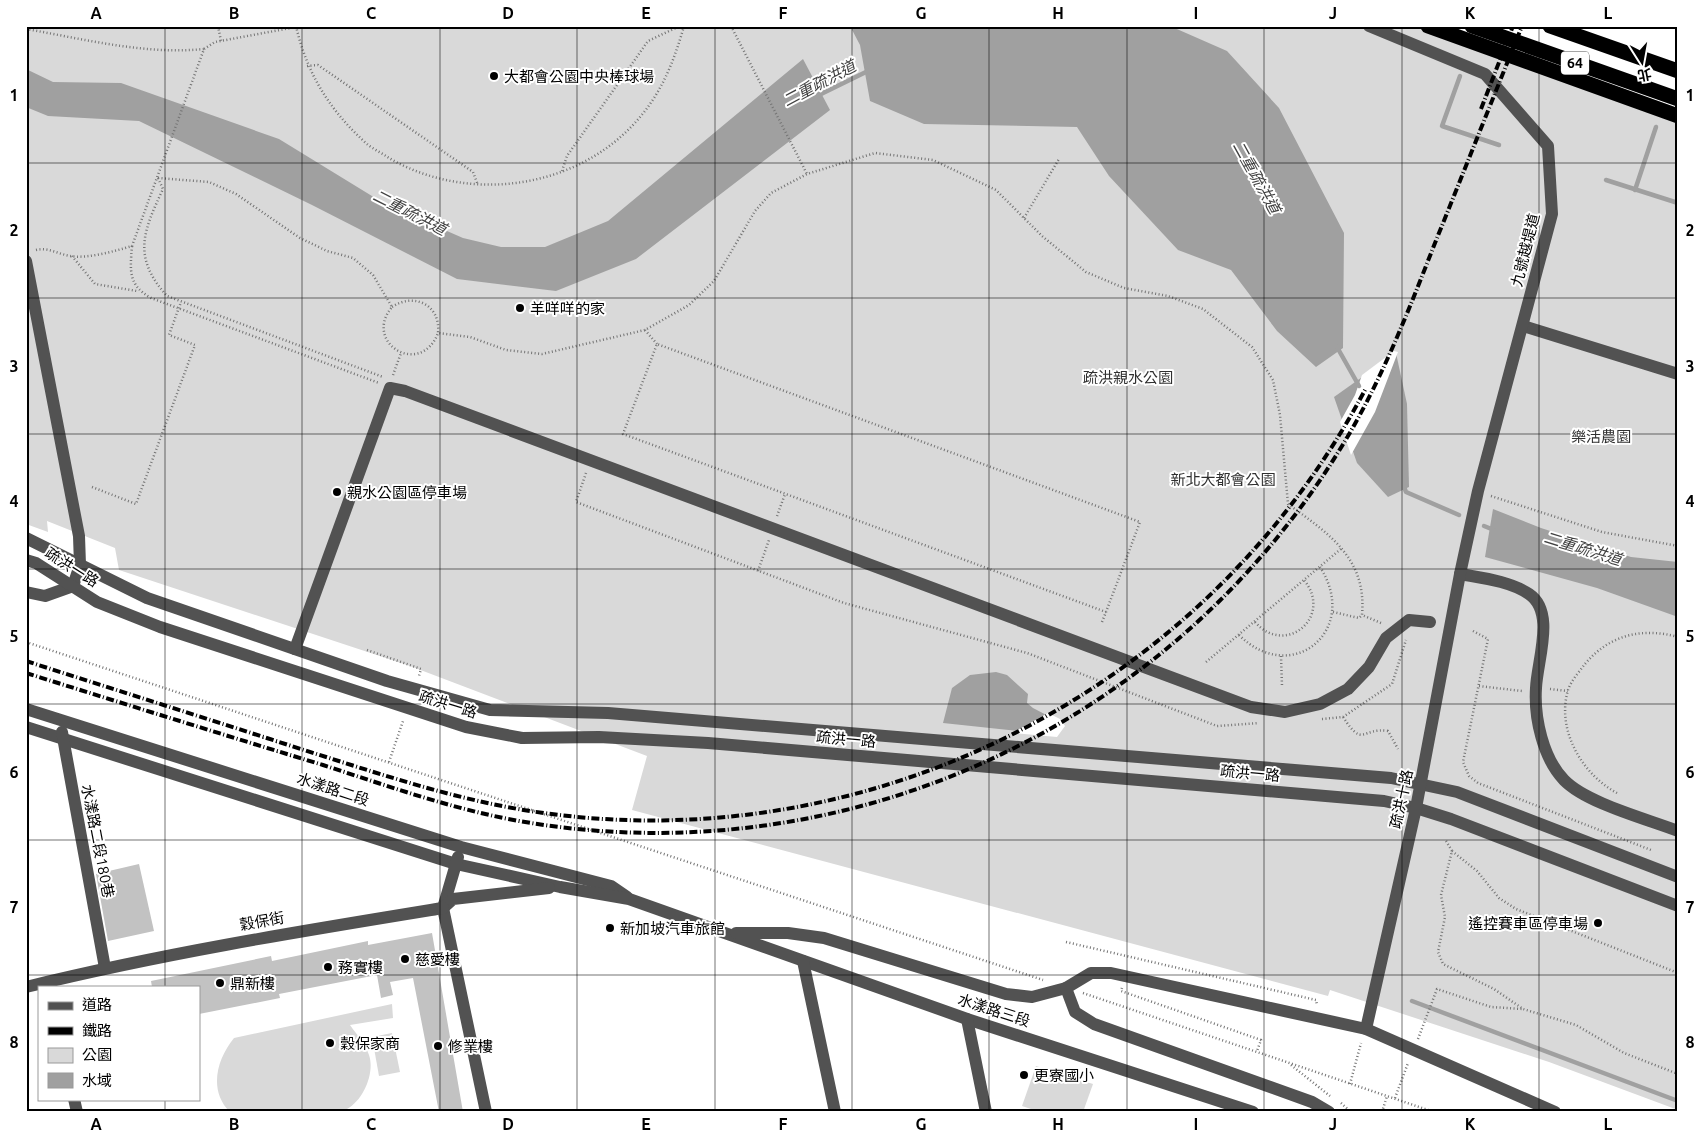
<svg xmlns="http://www.w3.org/2000/svg" width="1704" height="1138" font-family="Ubuntu,'Noto Sans TC',sans-serif">
<style>
.green{fill:#d9d9d9}
.water{fill:#a0a0a0}
.pier{fill:#fff}
.lines{fill:none;stroke-linecap:round;stroke-linejoin:round}
.stream{stroke:#a0a0a0;stroke-width:4.5}
.building{fill:#c2c2c2}
.path{stroke:#747474;stroke-width:2.5;stroke-dasharray:1 2.5;stroke-linecap:butt}
.minor{stroke:#525252;stroke-width:12}
.highway{stroke:#000;stroke-width:15}
.rail{stroke:#000;stroke-width:4;stroke-dasharray:8 2.5 1 2.5;stroke-linecap:butt}
.grid{fill:none;stroke:#000;stroke-width:1;stroke-opacity:0.55}
.poi-dot{fill:#000;stroke:#fff;stroke-width:2}
.labels{text-anchor:middle;dominant-baseline:central;stroke-width:4;stroke-linejoin:round;paint-order:stroke}
.shield{fill:#fff;stroke:#4c4c4c;stroke-width:1}
.shield-label{font-size:14px;font-weight:bold;fill:#000}
.poi-label{font-size:15px;fill:#000;stroke:#fff;text-anchor:start}
.street-label{font-size:15px;fill:#000;stroke:#fff}
.park-label{font-size:15px;fill:#303030;stroke:#fff}
.water-label{font-size:16px;font-style:italic;fill:#414141;stroke:#fff}
.neatline{fill:none;stroke:#000;stroke-width:2}
.grid-label{font-size:16px;text-anchor:middle;font-weight:bold;fill:#000}
</style>
<rect width="100%" height="100%" fill="#fff"/>
<!-- green -->
<g class="green">
<polygon points="26,26 1439,26 1678,108 1678,1110 1549,1062 1330,990 1328,996 632,810 647,756 410,666 119,570 115,548 47,521 48,532 26,524"/>
<path d="M 392,1004 L 393,1018 L 350,1025 C 357,1035 365,1043 369,1055 C 375,1072 364,1100 347,1109 C 342,1111 336,1111 331,1112 L 230,1112 C 208,1090 217,1059 234,1038 Z"/>
<polygon points="392,1033 400,1072 379,1076 372,1037"/>
<polygon points="1036,1066 1093,1084 1083,1112 1040,1112 1022,1106"/>
</g>
<!-- water -->
<g class="water">
<polygon points="850,26 1170,26 1227,51 1279,108 1344,233 1343,348 1316,367 1277,331 1231,270 1178,250 1109,176 1077,127 924,124 870,101 860,45"/>
<polygon points="803,59 830,110 636,259 556,291 457,279 312,205 139,121 48,116 26,107 26,69 53,82 121,83 279,139 385,204 463,238 501,247 545,247 608,221"/>
<polygon points="1396,353 1407,404 1409,487 1388,497 1357,463 1334,397"/>
<polygon points="1493,509 1541,528 1631,557 1678,562 1678,617 1597,588 1485,557"/>
<polygon points="996,672 1007,675 1028,694 1027,703 1033,708 1058,721 1056,735 943,723 952,688 970,675"/>
</g>
<!-- pier -->
<g class="pier">
<polygon points="1394,351 1398,352 1375,412 1351,455 1340,422 1355,395 1362,375"/>
<polygon points="1048,713 1060,719 1065,726 1057,737 1012,733"/>
</g>
<g class="lines">
<!-- stream -->
<g class="stream">
<polyline points="1460,76 1442,126 1499,145"/>
<polyline points="817,96 868,71"/>
<polyline points="1606,180 1678,203"/>
<polyline points="1635,190 1656,127"/>
<polyline points="1337,347 1359,386"/>
<polyline points="1403,484 1406,492 1459,515"/>
<polyline points="1484,526 1494,530"/>
<polyline points="1412,1001 1678,1101"/>
</g>
</g>
<!-- building -->
<g class="building">
<polygon points="139,864 154,931 108,941 96,874"/>
<polygon points="432,933 463,1112 439,1112 413,978 390,982 393,995 381,998 377,975 279,994 280,998 199,1014 199,987 152,987 151,981 271,956 272,961 368,941 368,945"/>
</g>
<g class="lines">
<!-- path -->
<g class="path">
<polyline points="218,26 221,41"/>
<path d="M 296,26 C 307,74 330,111 367,144 C 373,149 382,153 389,158 C 464,202 568,191 630,128 C 659,99 673,65 684,26"/>
<polyline points="731,26 807,174"/>
<path d="M 26,29 C 84,39 145,55 204,49"/>
<polyline points="307,66 318,65 473,172 478,185"/>
<polyline points="562,171 567,156 648,41 680,26"/>
<path d="M 158,178 L 209,182 L 236,194 L 300,238 L 327,251 L 353,258 L 373,275 L 392,307 C 362,343 421,378 438,333 L 470,337 L 506,350 L 542,354 L 645,330 L 689,305 L 714,281 L 755,211 L 771,193 L 807,174 L 875,153 L 933,160 L 996,190 L 1042,236 L 1086,272 L 1124,288 L 1168,296 L 1203,309 L 1252,347 L 1273,380 L 1280,415 L 1288,504 C 1329,534 1367,558 1362,615 L 1381,623"/>
<path d="M 158,178 L 163,189 C 143,232 132,257 167,296 L 383,377"/>
<polyline points="1024,218 1059,159"/>
<path d="M 132,246 C 130,271 128,285 151,298 L 379,383"/>
<path d="M 36,250 C 48,247 58,254 70,256 C 88,259 115,251 132,246 L 204,49 L 215,42 L 296,27"/>
<polyline points="72,256 95,284 137,291"/>
<path d="M 392,307 C 414,292 441,305 438,333"/>
<polyline points="645,330 657,344"/>
<polyline points="393,375 401,353"/>
<polyline points="586,473 576,502 844,603 1027,653 1217,726 1259,723"/>
<polyline points="92,487 136,504 195,345 169,335 181,302"/>
<polyline points="1491,496 1602,532 1678,546"/>
<polyline points="777,516 785,494"/>
<polyline points="758,571 769,540"/>
<polyline points="1333,612 1359,618 1362,615"/>
<polyline points="1102,622 1106,612 1140,522 657,344 623,434 1106,612"/>
<path d="M 1255,622 C 1285,657 1334,617 1304,580"/>
<polyline points="1473,631 1488,639 1463,762 1469,776 1478,783 1651,850"/>
<path d="M 1239,635 C 1291,687 1361,631 1320,567"/>
<polyline points="26,642 1043,980"/>
<polyline points="367,650 421,669 419,676"/>
<polyline points="1281,656 1282,686"/>
<polyline points="1206,662 1342,548"/>
<polyline points="1479,686 1522,691"/>
<polyline points="1550,689 1568,691"/>
<path d="M 1343,717 C 1364,749 1361,727 1388,731 L 1398,749"/>
<polyline points="1322,719 1343,717 1392,684 1406,640"/>
<polyline points="389,762 403,721"/>
<path d="M 1617,793 C 1583,775 1556,731 1568,690 C 1571,681 1579,672 1585,664 C 1609,635 1642,627 1678,637"/>
<polyline points="1446,841 1452,851 1441,895 1445,917 1438,952 1443,964 1494,989 1523,1009 1576,1025 1624,1053 1678,1074"/>
<polyline points="1452,851 1477,871 1499,898 1516,909 1678,973"/>
<polyline points="1066,942 1316,1000 1317,1005"/>
<polyline points="1122,988 1121,991 1261,1040 1257,1051"/>
<polyline points="1083,993 1434,1112"/>
<polyline points="1418,1039 1437,989 1491,1007 1523,1009"/>
<polyline points="1291,1065 1330,1096"/>
<polyline points="1350,1084 1361,1043"/>
<polyline points="1395,1098 1408,1063"/>
<polyline points="1341,1103 1351,1112"/>
<polyline points="1382,1112 1387,1096"/>
</g>
<!-- minor -->
<g class="minor">
<polyline points="26,261 79,536 80,565 73,586 45,596 26,592"/>
<polyline points="1523,326 1678,374"/>
<polyline points="26,538 147,598 387,681 490,710 608,713 1391,778 1457,792 1678,877"/>
<polyline points="26,560 36,563 97,602 160,627 466,727 522,738 599,737 708,743 1384,801 1416,808 1451,819 1678,906"/>
<path d="M 1460,574 C 1482,578 1510,581 1529,594 C 1556,612 1537,661 1536,688 C 1534,718 1543,758 1564,780 C 1586,803 1647,819 1678,831"/>
<polyline points="295,649 390,388 405,391 1251,707 1285,712 1320,704 1348,689 1369,667 1386,638 1409,620 1430,622"/>
<polyline points="26,709 461,847 611,886 627,897"/>
<polyline points="26,727 456,864 560,887 629,899 967,1019 1253,1112"/>
<polyline points="62,732 105,968"/>
<polyline points="458,857 443,908 486,1112"/>
<polyline points="443,908 453,899 549,888"/>
<polyline points="736,933 788,933 824,938 1006,994 1032,997 1066,988"/>
<polyline points="803,961 835,1112"/>
<path d="M 26,987 C 165,953 302,931 443,908"/>
<polyline points="967,1019 986,1112"/>
<polyline points="1366,1029 1416,808 1460,574 1478,491 1552,214 1548,146 1485,74 1369,26"/>
<polyline points="74,1099 77,1112"/>
<polyline points="1329,1112 1312,1102 1094,1024 1075,1012 1066,988 1091,973 1111,973 1366,1029 1555,1112"/>
</g>
<!-- highway -->
<g class="highway">
<polyline points="1428,26 1678,116"/>
<polyline points="1472,26 1678,99"/>
<polyline points="1550,26 1678,71"/>
</g>
<!-- rail -->
<g class="rail">
<polyline points="1481,109 1513,26"/>
<path d="M 26,661 C 119,691 211,720 304,750 C 374,772 444,796 518,809 C 859,868 1205,695 1366,388"/>
<path d="M 26,673 C 125,704 224,735 323,765 C 388,786 452,809 519,821 C 845,878 1171,727 1342,446 C 1381,382 1408,312 1435,243 C 1464,171 1493,98 1522,26"/>
</g>
</g>
<!-- grid -->
<path class="grid" d="M 165,26 L 165,987M 302,26 L 302,1112M 440,26 L 440,1112M 577,26 L 577,1112M 715,26 L 715,1112M 852,26 L 852,1112M 989,26 L 989,1112M 1127,26 L 1127,1112M 1264,26 L 1264,1112M 1402,26 L 1402,1112M 1539,26 L 1539,1112M 26,163 L 1678,163M 26,298 L 1678,298M 26,434 L 1678,434M 26,569 L 1678,569M 26,704 L 1678,704M 26,840 L 1678,840M 26,975 L 1678,975M 165,1099 L 165,1112"/>
<!-- markers -->
<g class="poi-dot">
<circle cx="494" cy="76" r="5"/>
<circle cx="520" cy="308" r="5"/>
<circle cx="337" cy="492" r="5"/>
<circle cx="1598" cy="923" r="5"/>
<circle cx="610" cy="928" r="5"/>
<circle cx="405" cy="959" r="5"/>
<circle cx="328" cy="967" r="5"/>
<circle cx="220" cy="983" r="5"/>
<circle cx="330" cy="1043" r="5"/>
<circle cx="438" cy="1046" r="5"/>
<circle cx="1024" cy="1075" r="5"/>
</g>
<g class="labels">
<!-- shield labels -->
<rect class="shield" x="1561" y="51.5" width="28" height="23" rx="4"/>
<g class="shield-label">
<text x="1575" y="63">64</text>
</g>
<!-- poi labels -->
<g class="poi-label">
<text x="504" y="76">大都會公園中央棒球場</text>
<text x="530" y="308">羊咩咩的家</text>
<text x="347" y="492">親水公園區停車場</text>
<text x="1588" y="923" text-anchor="end">遙控賽車區停車場</text>
<text x="620" y="928">新加坡汽車旅館</text>
<text x="415" y="959">慈愛樓</text>
<text x="338" y="967">務實樓</text>
<text x="230" y="983">鼎新樓</text>
<text x="340" y="1043">穀保家商</text>
<text x="448" y="1046">修業樓</text>
<text x="1034" y="1075">更寮國小</text>
</g>
<!-- street labels -->
<g class="street-label">
<text transform="translate(1525 250) rotate(-76)">九號越堤道</text>
<text transform="translate(72 567) rotate(32)">疏洪一路</text>
<text transform="translate(448 704) rotate(17)">疏洪一路</text>
<text transform="translate(846 739) rotate(5)">疏洪一路</text>
<text transform="translate(1250 773) rotate(5)">疏洪一路</text>
<text transform="translate(333 789) rotate(18)">水漾路二段</text>
<text transform="translate(1401 799) rotate(-78)">疏洪十路</text>
<text transform="translate(98 841) rotate(79)">水漾路二段180巷</text>
<text transform="translate(262 921) rotate(-10)">穀保街</text>
<text transform="translate(994 1010) rotate(18)">水漾路三段</text>
</g>
<!-- park labels -->
<g class="park-label">
<text x="1128" y="377">疏洪親水公園</text>
<text x="1601" y="436">樂活農園</text>
<text x="1223" y="479">新北大都會公園</text>
</g>
<!-- water labels -->
<g class="water-label">
<text transform="translate(819 83) rotate(-28)">二重疏洪道</text>
<text transform="translate(1257 177) rotate(61)">二重疏洪道</text>
<text transform="translate(410 212) rotate(27)">二重疏洪道</text>
<text transform="translate(1583 548) rotate(17)">二重疏洪道</text>
</g>
</g>
<!-- border -->
<rect width="1704" height="1138" fill="none" stroke="#ffffff" stroke-width="55"/>
<!-- legend -->
<rect x="38" y="986" width="162" height="115" fill="#ffffff" stroke="#999999"/>
<rect x="48" y="1002" width="25" height="8" fill="#525252" stroke="#999999"/>
<text x="82" y="1010" font-size="15" fill="#000000">道路</text>
<rect x="48" y="1027" width="25" height="8" fill="#000000" stroke="#999999"/>
<text x="82" y="1036" font-size="15" fill="#000000">鐵路</text>
<rect x="48" y="1048" width="25" height="15" fill="#d9d9d9" stroke="#999999"/>
<text x="82" y="1060" font-size="15" fill="#000000">公園</text>
<rect x="48" y="1073" width="25" height="15" fill="#a0a0a0" stroke="#999999"/>
<text x="82" y="1086" font-size="15" fill="#000000">水域</text>
<!-- north arrow -->
<g transform="translate(1642 62) rotate(169)" stroke="#ffffff" stroke-width="4" paint-order="stroke">
<path d="M0-4L9 19L0 12L-9 19Z" fill="#000000"/>
<text y="-8" font-size="14" font-weight="bold" text-anchor="middle" fill="#000000">北</text>
</g>
<rect x="28" y="28" width="1648" height="1082" class="neatline"/>
<g class="grid-label">
<text x="96" y="19">A</text>
<text x="234" y="19">B</text>
<text x="371" y="19">C</text>
<text x="508" y="19">D</text>
<text x="646" y="19">E</text>
<text x="783" y="19">F</text>
<text x="921" y="19">G</text>
<text x="1058" y="19">H</text>
<text x="1196" y="19">I</text>
<text x="1333" y="19">J</text>
<text x="1470" y="19">K</text>
<text x="1608" y="19">L</text>
<text x="14" y="101">1</text>
<text x="1690" y="101">1</text>
<text x="14" y="236">2</text>
<text x="1690" y="236">2</text>
<text x="14" y="372">3</text>
<text x="1690" y="372">3</text>
<text x="14" y="507">4</text>
<text x="1690" y="507">4</text>
<text x="14" y="642">5</text>
<text x="1690" y="642">5</text>
<text x="14" y="778">6</text>
<text x="1690" y="778">6</text>
<text x="14" y="913">7</text>
<text x="1690" y="913">7</text>
<text x="14" y="1048">8</text>
<text x="1690" y="1048">8</text>
<text x="96" y="1130">A</text>
<text x="234" y="1130">B</text>
<text x="371" y="1130">C</text>
<text x="508" y="1130">D</text>
<text x="646" y="1130">E</text>
<text x="783" y="1130">F</text>
<text x="921" y="1130">G</text>
<text x="1058" y="1130">H</text>
<text x="1196" y="1130">I</text>
<text x="1333" y="1130">J</text>
<text x="1470" y="1130">K</text>
<text x="1608" y="1130">L</text>
</g>
</svg>
